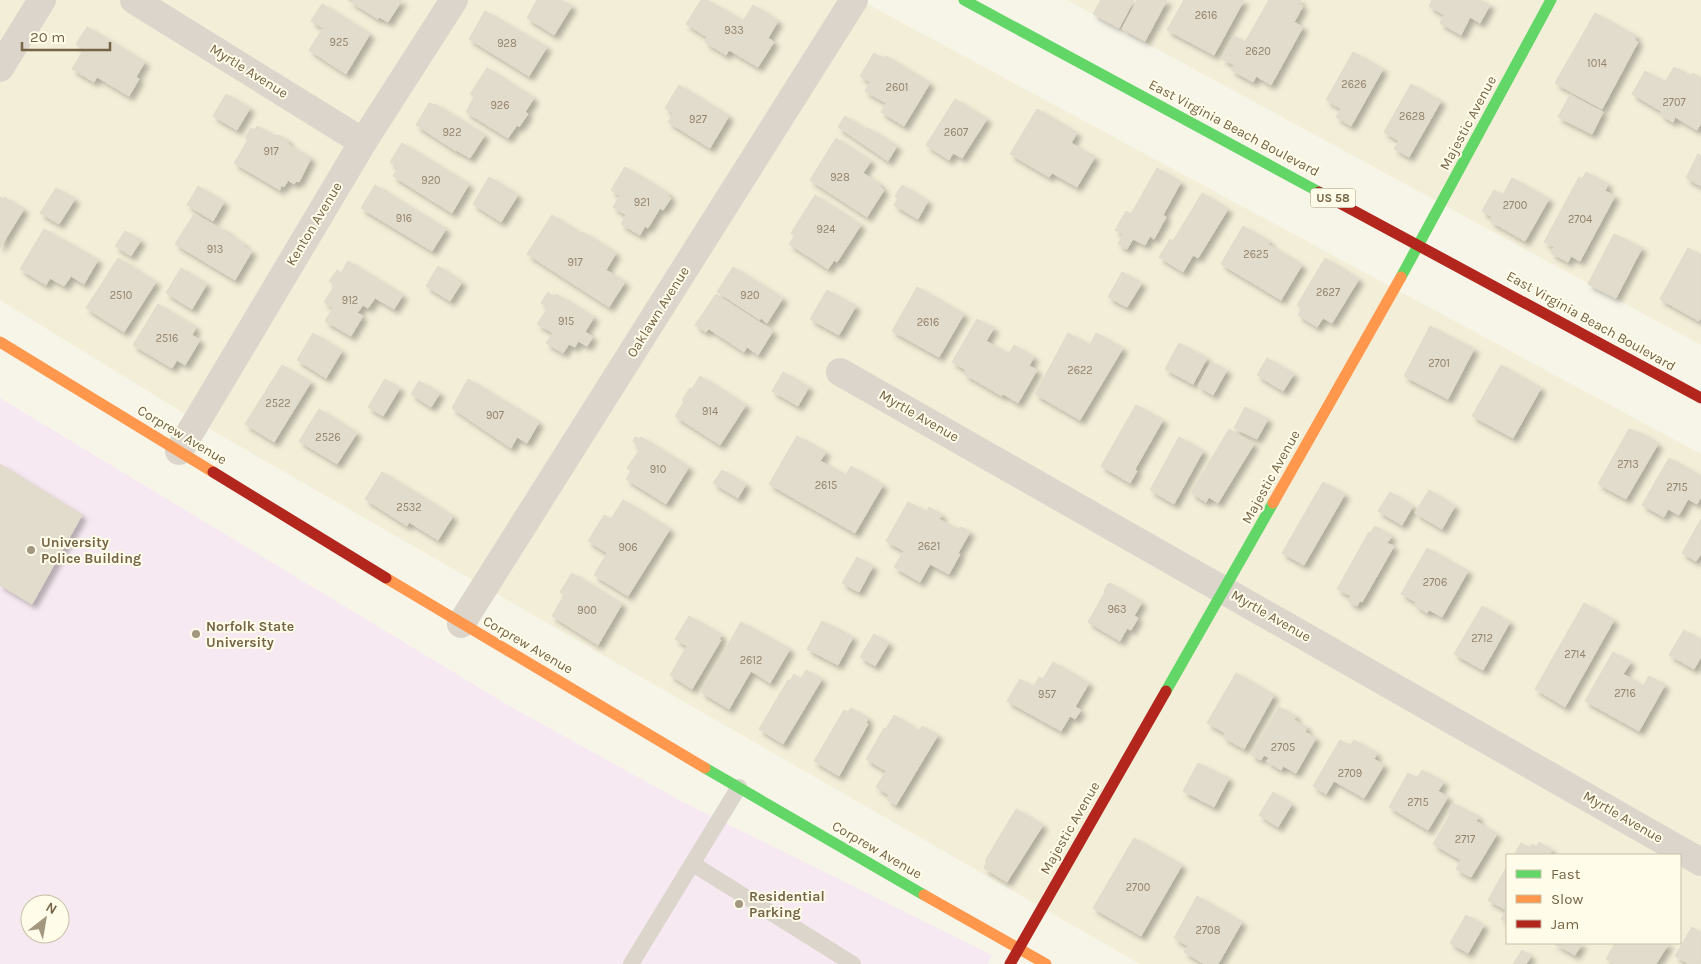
<svg xmlns="http://www.w3.org/2000/svg" width="1701" height="964" font-family="Karla,sans-serif">
<style>
.residential{fill:#f3eed8;fill-rule:evenodd}
.education{fill:#f7e9f1;fill-rule:evenodd}
.building{fill:#e2dccd;stroke:#e0daca;filter:url(#shadow)}
.lines{fill:none;stroke-linecap:round;stroke-linejoin:round}
.lane{stroke:#dbd5cc;stroke-width:16}
.street{stroke:#dbd5cc;stroke-width:28}
.fast{stroke:#63d668;stroke-width:11}
.slow{stroke:#ff974d;stroke-width:11}
.jam{stroke:#b3261e;stroke-width:11}
.poi-dot{fill:#a3977f;stroke:#fffce9;stroke-width:2}
.labels{text-anchor:middle;dominant-baseline:central;stroke-width:4;stroke-linejoin:round;paint-order:stroke}
.number-label{font-size:11px;fill:#93846c}
.shield{fill:#fffce9;stroke:#9f9278;stroke-width:1}
.shield-label{font-size:12px;font-weight:bold;fill:#766447}
.street-label{font-size:14px;fill:#766447;stroke:#fffce9}
.poi-label{font-size:14px;font-weight:bold;fill:#766447;stroke:#fffce9;text-anchor:start}
</style>
<defs>
<filter id="shadow"><feDropShadow dx="4.5" dy="4.5" stdDeviation="2.5" flood-color="#0004"/></filter>
</defs>
<rect width="100%" height="100%" fill="#f7f5e8"/>
<!-- residential -->
<g class="residential">
<path d="M 0,0 L 860,0 L 1701,454 L 1701,964 L 1140,964 L 208,428 L 0,300 ZM 1507,855 L 1680,855 L 1680,943 L 1507,943 Z"/>
<polygon points="1067,0 1701,0 1701,345"/>
</g>
<!-- education -->
<path class="education" d="M 0,398 L 513,708 L 683,802 L 992,955 L 987,964 L 0,964 ZM 30,904 L 60,904 L 60,934 L 30,934 Z"/>
<!-- building -->
<g class="building">
<polygon points="348,0 402,0 388,22 379,17 378,19"/>
<polygon points="537,0 561,0 572,6 554,35 527,18"/>
<polygon points="701,0 707,0 717,7 718,6 743,21 753,5 778,21 768,38 774,42 758,67 729,50 726,55 705,42 707,37 686,24"/>
<polygon points="1101,0 1134,0 1119,28 1093,14"/>
<polygon points="1137,0 1167,0 1145,41 1122,29"/>
<polygon points="1184,0 1244,0 1214,55 1167,30"/>
<polygon points="1269,0 1301,0 1298,4 1303,6 1294,22 1303,27 1271,85 1256,76 1253,82 1231,70 1234,65 1222,59 1234,36 1245,42"/>
<polygon points="1432,0 1480,0 1490,5 1480,23 1470,17 1461,35 1440,23 1444,15 1429,6"/>
<polygon points="322,4 370,34 346,74 309,50 323,28 311,21"/>
<polygon points="485,11 547,47 529,76 469,39"/>
<polygon points="1595,13 1636,36 1635,40 1638,42 1602,109 1555,83"/>
<polygon points="87,27 145,62 136,77 139,79 129,96 97,77 94,82 72,69 84,49 76,44"/>
<polygon points="1353,52 1383,69 1351,126 1336,117 1341,109 1326,100"/>
<polygon points="874,53 884,59 886,56 930,83 904,126 881,112 886,103 865,91 870,82 860,76"/>
<polygon points="1674,67 1691,76 1693,73 1701,78 1701,123 1697,130 1675,117 1673,122 1661,115 1661,111 1632,94 1645,71 1665,82"/>
<polygon points="487,68 534,98 525,112 528,114 519,127 517,125 508,138 466,112 474,97 470,94"/>
<polygon points="1411,84 1441,101 1409,157 1394,149 1399,141 1384,132"/>
<polygon points="679,85 729,116 710,148 668,122 673,113 665,108"/>
<polygon points="226,94 250,108 237,130 213,116"/>
<polygon points="1570,95 1603,112 1592,134 1558,117"/>
<polygon points="955,99 987,119 962,158 953,153 949,160 926,145"/>
<polygon points="429,103 434,105 435,104 485,135 470,158 456,150 456,151 416,125"/>
<polygon points="1037,109 1077,133 1071,143 1095,157 1077,187 1052,173 1049,177 1010,154"/>
<polygon points="845,116 867,130 868,128 897,146 888,161 838,127"/>
<polygon points="257,126 275,136 279,135 287,140 289,145 311,158 299,182 297,181 294,184 288,180 284,187 281,185 280,190 234,163 248,140 245,138 251,128 255,130"/>
<polygon points="836,138 871,161 863,173 881,185 880,186 884,190 867,217 810,180"/>
<polygon points="402,143 469,184 452,213 393,176 398,168 390,162"/>
<polygon points="1698,154 1701,156 1701,186 1686,178"/>
<polygon points="625,167 669,194 668,196 671,198 663,210 660,208 648,228 645,226 640,235 621,224 626,215 613,207 620,196 611,190"/>
<polygon points="1157,168 1181,182 1163,215 1166,217 1154,239 1150,236 1145,245 1133,239 1127,249 1118,244 1123,234 1115,230 1126,211 1131,214"/>
<polygon points="1586,172 1608,184 1605,191 1615,196 1580,261 1571,256 1568,262 1551,253 1554,247 1544,242 1579,177 1582,179"/>
<polygon points="489,177 518,195 501,222 473,204"/>
<polygon points="1512,178 1549,199 1525,241 1490,221 1492,217 1482,211 1494,190 1503,195"/>
<polygon points="375,185 446,229 432,251 361,208"/>
<polygon points="902,185 928,201 918,219 894,205 898,198 895,196"/>
<polygon points="198,186 224,202 213,221 187,205"/>
<polygon points="56,188 75,199 59,224 40,213"/>
<polygon points="1202,193 1228,209 1198,258 1193,255 1183,272 1159,257 1170,239 1173,241"/>
<polygon points="815,195 861,225 837,262 834,260 828,269 789,244 795,236 791,233"/>
<polygon points="0,197 3,199 4,197 24,209 0,248"/>
<polygon points="194,214 229,233 228,234 244,244 243,246 252,251 235,280 175,244"/>
<polygon points="552,215 582,234 583,232 616,253 606,270 625,282 609,307 527,254"/>
<polygon points="1243,226 1270,242 1268,244 1302,265 1281,300 1221,264"/>
<polygon points="44,229 98,260 84,284 71,276 64,286 50,278 46,285 20,269"/>
<polygon points="125,231 141,240 131,256 115,246"/>
<polygon points="1614,234 1642,248 1616,298 1588,284"/>
<polygon points="1688,248 1701,255 1701,317 1699,321 1660,299"/>
<polygon points="118,258 156,282 124,332 86,308"/>
<polygon points="1325,258 1359,279 1332,323 1323,318 1317,327 1298,315 1302,308 1297,305"/>
<polygon points="348,261 403,295 394,309 375,298 368,308 363,305 357,313 363,316 351,336 325,321 333,308 324,302 335,285 329,281 337,270 341,273"/>
<polygon points="438,266 462,282 450,301 426,286"/>
<polygon points="733,267 783,298 767,323 761,318 760,320 717,292"/>
<polygon points="181,268 207,284 192,309 166,293"/>
<polygon points="1122,272 1142,283 1127,307 1108,297"/>
<polygon points="917,287 964,314 939,357 892,331"/>
<polygon points="827,290 856,306 839,335 810,319"/>
<polygon points="548,292 554,297 556,294 594,317 585,332 593,337 587,346 578,341 575,347 569,344 563,353 546,343 553,333 537,324 548,307 541,303"/>
<polygon points="716,294 773,331 758,355 747,347 744,352 709,329 706,332 695,325"/>
<polygon points="158,304 196,327 192,335 200,340 185,365 177,360 172,368 133,345"/>
<polygon points="977,319 994,328 986,341 1009,354 1014,345 1034,357 1029,366 1037,370 1018,403 1003,394 1002,396 964,374 966,370 952,362"/>
<polygon points="1430,326 1474,349 1448,399 1404,376"/>
<polygon points="313,333 342,351 326,378 297,360"/>
<polygon points="1068,333 1090,345 1096,333 1123,348 1080,420 1035,394"/>
<polygon points="1179,343 1207,358 1193,384 1165,369"/>
<polygon points="1267,358 1294,374 1283,391 1257,375"/>
<polygon points="1211,362 1227,370 1213,395 1198,386"/>
<polygon points="282,365 311,382 274,442 245,424"/>
<polygon points="1501,365 1541,388 1513,438 1472,416"/>
<polygon points="783,372 809,387 798,406 772,391"/>
<polygon points="700,376 746,405 720,445 675,416 684,402 682,400 690,388 692,389"/>
<polygon points="385,379 400,388 383,416 368,407"/>
<polygon points="468,379 539,422 527,443 517,437 511,448 452,408"/>
<polygon points="419,381 440,393 431,407 411,394"/>
<polygon points="1136,405 1163,420 1135,469 1137,471 1130,483 1101,466"/>
<polygon points="1245,407 1268,419 1257,439 1234,428"/>
<polygon points="319,409 357,433 337,464 299,441"/>
<polygon points="1229,429 1254,444 1218,503 1209,497 1206,502 1191,493"/>
<polygon points="1629,429 1643,434 1658,444 1626,499 1598,484"/>
<polygon points="797,436 826,452 820,461 846,475 851,466 883,485 855,533 769,484"/>
<polygon points="635,437 639,439 641,437 689,467 666,504 626,479 631,471 627,468 640,449 633,441"/>
<polygon points="1179,437 1203,451 1174,504 1150,490"/>
<polygon points="1669,458 1701,476 1701,497 1697,504 1688,499 1679,515 1668,509 1664,517 1642,505"/>
<polygon points="0,464 82,515 32,604 0,585"/>
<polygon points="722,470 746,484 738,498 713,483"/>
<polygon points="382,472 453,516 438,540 409,522 407,526 365,499"/>
<polygon points="1323,482 1345,494 1304,565 1282,553"/>
<polygon points="1429,490 1455,506 1442,529 1415,513"/>
<polygon points="1390,492 1413,506 1402,525 1378,511"/>
<polygon points="623,500 670,529 628,596 594,575 607,553 588,541 604,515 611,519"/>
<polygon points="908,502 926,512 929,507 942,515 939,519 959,530 961,527 970,532 958,553 960,554 949,574 930,564 920,582 894,567 904,551 886,541"/>
<polygon points="1701,519 1701,554 1696,561 1682,553"/>
<polygon points="1375,526 1392,536 1387,543 1394,546 1362,602 1360,601 1357,606 1348,601 1351,596 1337,589 1369,532 1370,533"/>
<polygon points="1427,548 1468,571 1442,617 1429,610 1427,613 1415,605 1416,602 1401,594"/>
<polygon points="857,557 873,566 859,592 842,583"/>
<polygon points="572,573 622,604 598,645 552,616 564,595 560,592"/>
<polygon points="1110,583 1142,602 1134,616 1138,618 1131,630 1127,628 1120,641 1088,622 1105,592 1104,591 1107,585"/>
<polygon points="1584,603 1614,620 1565,707 1535,689"/>
<polygon points="1482,606 1510,622 1483,670 1454,654"/>
<polygon points="689,616 722,635 719,639 721,640 692,689 670,675 687,646 675,639"/>
<polygon points="822,621 853,637 838,665 807,649"/>
<polygon points="741,622 790,649 770,683 751,671 729,709 701,692"/>
<polygon points="1684,630 1701,640 1701,657 1694,669 1669,655"/>
<polygon points="874,634 889,643 875,666 860,657"/>
<polygon points="1613,652 1631,662 1623,674 1643,686 1649,676 1665,685 1639,731 1585,701"/>
<polygon points="1053,662 1089,683 1075,707 1081,710 1075,719 1070,716 1061,731 1007,701 1020,679 1033,687 1039,677 1043,679"/>
<polygon points="806,670 822,679 783,744 759,729 788,680 790,681 794,674 801,679"/>
<polygon points="1236,673 1274,695 1244,749 1223,737 1225,733 1207,723"/>
<polygon points="1279,707 1296,716 1294,720 1307,727 1305,732 1316,738 1296,773 1283,766 1281,770 1266,761 1269,758 1264,755 1261,760 1251,755"/>
<polygon points="851,708 868,718 866,723 868,724 839,776 814,761 844,710 848,712"/>
<polygon points="894,715 919,731 922,726 938,735 896,805 887,799 889,795 876,787 886,771 866,759 884,728 886,729"/>
<polygon points="1340,740 1350,746 1354,740 1377,753 1374,759 1384,765 1364,798 1334,781 1326,794 1313,786"/>
<polygon points="1198,763 1229,778 1214,807 1183,791"/>
<polygon points="1422,770 1444,782 1438,791 1448,797 1428,830 1389,807 1408,773 1417,778"/>
<polygon points="1273,792 1292,804 1278,827 1259,815"/>
<polygon points="1453,803 1479,817 1476,821 1497,834 1471,877 1456,869 1461,860 1433,844 1451,813 1448,811"/>
<polygon points="1016,809 1043,825 1007,882 984,868 987,862 985,861"/>
<polygon points="1134,838 1182,865 1141,936 1093,908"/>
<polygon points="1539,842 1552,850 1550,854 1553,855 1514,855 1521,843 1530,848 1532,844 1537,847"/>
<polygon points="1507,866 1507,922 1501,919 1506,910 1488,900"/>
<polygon points="1197,896 1242,922 1218,964 1204,964 1184,952 1188,946 1174,938"/>
<polygon points="1466,915 1484,925 1468,953 1450,943"/>
<polygon points="1692,927 1701,933 1701,964 1689,964 1675,956"/>
<polygon points="1553,943 1582,943 1575,955"/>
<polygon points="1615,943 1669,943 1656,964 1614,964 1606,959"/>
<polygon points="1522,950 1531,956 1526,964 1513,964"/>
</g>
<g class="lines">
<!-- lane -->
<g class="lane">
<polyline points="693,864 853,964"/>
<polyline points="631,964 739,787"/>
</g>
<!-- street -->
<g class="street">
<polyline points="134,0 363,142"/>
<polyline points="0,68 42,0"/>
<polyline points="840,372 1701,862"/>
<polyline points="179,451 363,142 454,0"/>
<polyline points="461,624 854,0"/>
</g>
<!-- fast -->
<g class="fast">
<polyline points="964,0 1319,192"/>
<polyline points="1401,277 1551,0"/>
<polyline points="1166,691 1273,503"/>
<polyline points="705,768 924,895"/>
</g>
<!-- slow -->
<g class="slow">
<polyline points="0,342 213,472"/>
<polyline points="1273,503 1401,277"/>
<polyline points="386,578 705,768"/>
<polyline points="924,895 1046,964"/>
</g>
<!-- jam -->
<g class="jam">
<polyline points="1319,192 1701,398"/>
<polyline points="213,472 386,578"/>
<polyline points="1010,964 1166,691"/>
</g>
</g>
<!-- markers -->
<g class="poi-dot">
<circle cx="31" cy="550" r="5"/>
<circle cx="196" cy="634" r="5"/>
<circle cx="739" cy="904" r="5"/>
</g>
<g class="labels">
<!-- number labels -->
<g class="number-label">
<text x="1206" y="15">2616</text>
<text x="734" y="30">933</text>
<text x="339" y="42">925</text>
<text x="507" y="43">928</text>
<text x="1258" y="51">2620</text>
<text x="1597" y="63">1014</text>
<text x="1354" y="84">2626</text>
<text x="897" y="87">2601</text>
<text x="1674" y="102">2707</text>
<text x="500" y="105">926</text>
<text x="1412" y="116">2628</text>
<text x="698" y="119">927</text>
<text x="452" y="132">922</text>
<text x="956" y="132">2607</text>
<text x="271" y="151">917</text>
<text x="840" y="177">928</text>
<text x="431" y="180">920</text>
<text x="642" y="202">921</text>
<text x="1515" y="205">2700</text>
<text x="404" y="218">916</text>
<text x="1580" y="219">2704</text>
<text x="826" y="229">924</text>
<text x="215" y="249">913</text>
<text x="1256" y="254">2625</text>
<text x="575" y="262">917</text>
<text x="1328" y="292">2627</text>
<text x="121" y="295">2510</text>
<text x="750" y="295">920</text>
<text x="350" y="300">912</text>
<text x="566" y="321">915</text>
<text x="928" y="322">2616</text>
<text x="167" y="338">2516</text>
<text x="1439" y="363">2701</text>
<text x="1080" y="370">2622</text>
<text x="278" y="403">2522</text>
<text x="710" y="411">914</text>
<text x="495" y="415">907</text>
<text x="328" y="437">2526</text>
<text x="1628" y="464">2713</text>
<text x="658" y="469">910</text>
<text x="826" y="485">2615</text>
<text x="1677" y="487">2715</text>
<text x="409" y="507">2532</text>
<text x="929" y="546">2621</text>
<text x="628" y="547">906</text>
<text x="1435" y="582">2706</text>
<text x="1117" y="609">963</text>
<text x="587" y="610">900</text>
<text x="1482" y="638">2712</text>
<text x="1575" y="654">2714</text>
<text x="751" y="660">2612</text>
<text x="1625" y="693">2716</text>
<text x="1047" y="694">957</text>
<text x="1283" y="747">2705</text>
<text x="1350" y="773">2709</text>
<text x="1418" y="802">2715</text>
<text x="1465" y="839">2717</text>
<text x="1138" y="887">2700</text>
<text x="1208" y="930">2708</text>
</g>
<!-- shield labels -->
<rect class="shield" x="1310.5" y="188.5" width="45" height="19" rx="4"/>
<g class="shield-label">
<text x="1333" y="198">US 58</text>
</g>
<!-- street labels -->
<g class="street-label">
<text transform="translate(249 71) rotate(32)">Myrtle Avenue</text>
<text transform="translate(1468 123) rotate(-62)">Majestic Avenue</text>
<text transform="translate(1234 128) rotate(28)">East Virginia Beach Boulevard</text>
<text transform="translate(314 224) rotate(-59)">Kenton Avenue</text>
<text transform="translate(658 312) rotate(-58)">Oaklawn Avenue</text>
<text transform="translate(1591 321) rotate(29)">East Virginia Beach Boulevard</text>
<text transform="translate(919 416) rotate(30)">Myrtle Avenue</text>
<text transform="translate(182 435) rotate(31)">Corprew Avenue</text>
<text transform="translate(1271 477) rotate(-61)">Majestic Avenue</text>
<text transform="translate(1271 616) rotate(30)">Myrtle Avenue</text>
<text transform="translate(528 645) rotate(30)">Corprew Avenue</text>
<text transform="translate(1623 817) rotate(30)">Myrtle Avenue</text>
<text transform="translate(1070 828) rotate(-60)">Majestic Avenue</text>
<text transform="translate(877 850) rotate(30)">Corprew Avenue</text>
</g>
<!-- poi labels -->
<g class="poi-label">
<text x="41" y="542">University<tspan x="41" dy="16">Police Building</tspan></text>
<text x="206" y="626">Norfolk State<tspan x="206" dy="16">University</tspan></text>
<text x="749" y="896">Residential<tspan x="749" dy="16">Parking</tspan></text>
</g>
</g>
<!-- legend -->
<rect x="1506" y="854" width="175" height="90" fill="#fffce9" stroke="#c8bfa8"/>
<rect x="1516" y="870" width="25" height="8" fill="#63d668" stroke="#c8bfa8"/>
<text x="1551" y="879" font-size="15" fill="#766447">Fast</text>
<rect x="1516" y="895" width="25" height="8" fill="#ff974d" stroke="#c8bfa8"/>
<text x="1551" y="904" font-size="15" fill="#766447">Slow</text>
<rect x="1516" y="920" width="25" height="8" fill="#b3261e" stroke="#c8bfa8"/>
<text x="1551" y="929" font-size="15" fill="#766447">Jam</text>
<!-- north arrow -->
<g transform="translate(45 919) rotate(31)"><circle r="24" fill="#fffce9" stroke="#c8bfa8"/>
<path d="M0-4L9 19L0 12L-9 19Z" fill="#a3977f"/>
<text y="-8" font-size="14" font-weight="bold" text-anchor="middle" fill="#766447">N</text>
</g>
<!-- scale -->
<path d="M22 42v8h88v-8" fill="none" stroke="#766447" stroke-width="2.5"/>
<text x="30" y="42" font-size="15" fill="#766447" stroke="#fffce9" stroke-width="4" paint-order="stroke">20 m</text>
</svg>
